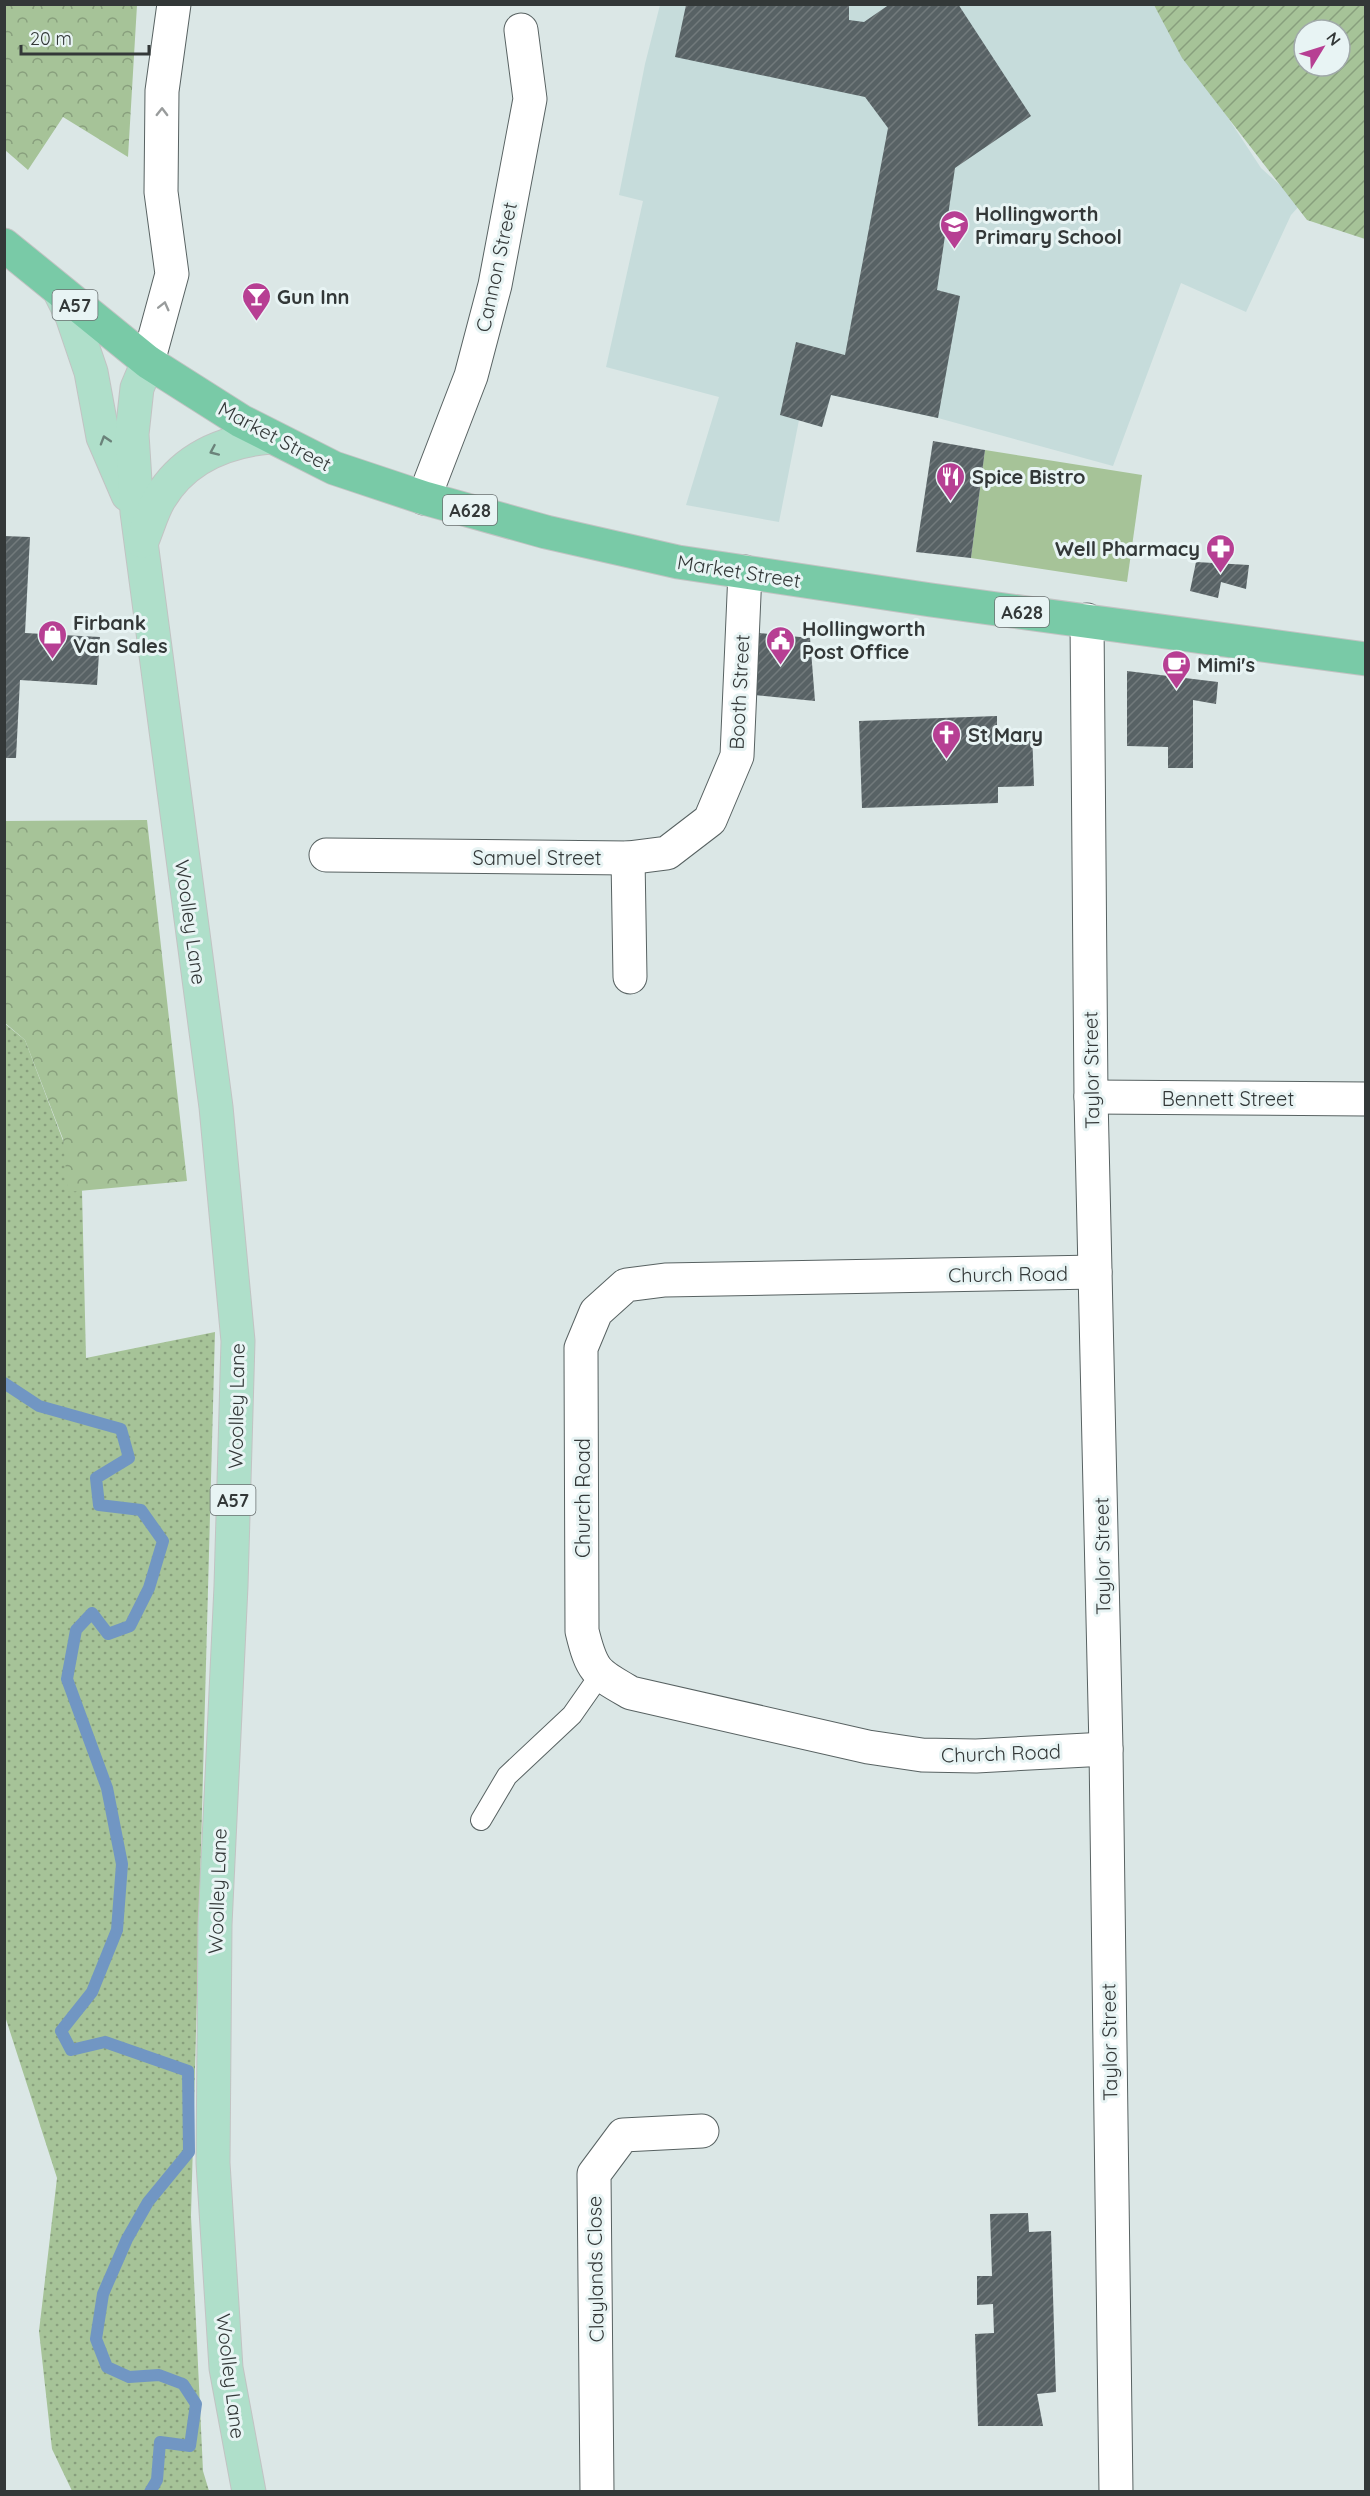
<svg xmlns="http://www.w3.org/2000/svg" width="1370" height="2496" font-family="Quicksand,sans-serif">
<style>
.built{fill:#c6dcdb}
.grass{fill:url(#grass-dots)}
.forest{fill:url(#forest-crowns)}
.park{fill:#a6c398}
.garden{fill:url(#garden-furrows);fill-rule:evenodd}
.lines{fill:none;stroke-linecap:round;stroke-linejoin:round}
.stream{stroke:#7196c3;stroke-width:12}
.building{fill:url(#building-hatch)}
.lane-casing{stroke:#586262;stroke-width:22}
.street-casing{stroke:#586262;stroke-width:35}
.primary-casing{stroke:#c2c3c3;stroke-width:35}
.highway-casing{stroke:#c2c3c3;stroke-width:35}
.lane{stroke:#fff;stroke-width:20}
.street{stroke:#fff;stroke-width:33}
.primary{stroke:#afdfca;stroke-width:33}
.highway{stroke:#79caa7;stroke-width:33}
.oneway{stroke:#999c9c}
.oneway2{stroke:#6b837a}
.labels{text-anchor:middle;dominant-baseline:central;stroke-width:6;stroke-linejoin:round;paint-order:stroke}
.shield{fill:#e8f4f4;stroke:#697070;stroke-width:1.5}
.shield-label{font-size:18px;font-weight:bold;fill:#333838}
.poi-label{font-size:20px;font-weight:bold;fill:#333838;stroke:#e8f4f4;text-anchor:start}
.street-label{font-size:20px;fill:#333838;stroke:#e8f4f4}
</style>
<defs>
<pattern id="grass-dots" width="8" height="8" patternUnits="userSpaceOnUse" patternTransform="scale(1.5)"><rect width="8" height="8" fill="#a6c398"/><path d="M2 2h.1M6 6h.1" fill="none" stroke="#889f7d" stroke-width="1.8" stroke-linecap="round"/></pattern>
<pattern id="forest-crowns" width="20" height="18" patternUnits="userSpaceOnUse" patternTransform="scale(1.5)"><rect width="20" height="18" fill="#a6c398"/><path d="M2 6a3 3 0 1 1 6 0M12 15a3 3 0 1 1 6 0" fill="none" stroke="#889f7d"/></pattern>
<pattern id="garden-furrows" width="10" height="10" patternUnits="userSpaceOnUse" patternTransform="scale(1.5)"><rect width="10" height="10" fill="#a6c398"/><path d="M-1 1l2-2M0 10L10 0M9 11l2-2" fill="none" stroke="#889f7d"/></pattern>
<pattern id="building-hatch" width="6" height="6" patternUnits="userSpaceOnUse" patternTransform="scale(1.5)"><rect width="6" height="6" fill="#586265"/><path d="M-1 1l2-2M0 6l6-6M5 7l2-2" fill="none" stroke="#727a7c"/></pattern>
</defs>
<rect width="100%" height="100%" fill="#dbe7e6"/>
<!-- built -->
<polygon class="built" points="660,5 1154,5 1261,168 1301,204 1291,215 1246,312 1181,283 1113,466 938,418 831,395 822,427 799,420 779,522 686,505 719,397 606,367 643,201 619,195 645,64"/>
<!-- grass -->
<polygon class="grass" points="4,1023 25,1040 82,1191 86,1358 215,1332 191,2216 203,2471 209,2491 72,2491 52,2449 39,2331 57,2178 4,2013"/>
<!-- forest -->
<g class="forest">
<polygon points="4,5 137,5 128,157 63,117 28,170 5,150"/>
<polygon points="147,820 187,1181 68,1192 63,1139 25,1040 5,1023 5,821"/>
</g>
<!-- park -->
<polygon class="park" points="985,450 1142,475 1127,582 971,558"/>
<!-- garden -->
<path class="garden" d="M 1154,5 L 1365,5 L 1365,239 L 1307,220 L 1182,58 ZM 1304,30 L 1340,30 L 1340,66 L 1304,66 Z"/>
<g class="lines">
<!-- stream -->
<polyline class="stream" points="4,1383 39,1406 121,1429 129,1458 96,1478 99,1505 141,1510 163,1541 149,1588 130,1626 108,1634 92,1613 76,1630 67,1679 107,1788 122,1864 117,1930 92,1992 61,2031 71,2050 105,2042 188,2071 189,2152 148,2202 127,2239 103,2294 96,2339 107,2367 129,2377 159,2375 183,2384 196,2404 190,2446 160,2442 157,2480 150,2492"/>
</g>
<!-- building -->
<g class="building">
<polygon points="890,4 958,4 1031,116 955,168 937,290 960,296 938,418 831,395 822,427 780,415 796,342 845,355 888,128 865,97 675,57 686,5 849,5 849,20 864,22"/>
<polygon points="933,441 985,450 971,558 916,552"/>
<polygon points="4,536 30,537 25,633 100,637 97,685 20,680 16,758 4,758"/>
<polygon points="1196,562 1249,565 1246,589 1221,582 1218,598 1190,591"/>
<polygon points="750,632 810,638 815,701 745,694"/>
<polygon points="1127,671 1218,682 1216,704 1193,700 1193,768 1168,768 1168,747 1127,746"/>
<polygon points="997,716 997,732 1032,731 1034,786 998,787 998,803 862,808 859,721"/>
<polygon points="1028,2213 1029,2232 1051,2231 1056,2392 1037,2394 1043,2426 978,2426 975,2334 994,2333 993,2304 977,2305 977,2276 992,2276 990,2214"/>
</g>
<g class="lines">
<defs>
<polyline id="lane" points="481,1820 507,1776 572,1715 600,1675"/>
<g id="street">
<polyline points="148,362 172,274 161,192 162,91 174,4"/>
<polyline points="424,498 471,376 495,285 530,99 521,30"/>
<polyline points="1087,620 1091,1097 1106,1749 1116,2492"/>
<polyline points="326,855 628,858 667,853 710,820 737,756 745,572"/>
<polyline points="628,858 630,977"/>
<polyline points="1091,1097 1366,1099"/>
<path d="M 1095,1272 L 665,1280 L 626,1285 L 596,1312 L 581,1348 L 582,1631 C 592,1672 596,1673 631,1693 L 868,1747 L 922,1755 L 976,1756 L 1106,1749"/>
<polyline points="597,2492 594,2174 623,2135 702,2131"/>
</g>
<g id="primary">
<polyline points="61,294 72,316 91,372 103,437 128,495"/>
<polyline points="148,362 137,388 132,434 137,512 216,1107 238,1341 231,1586 215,1925 213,2163 226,2368 249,2492"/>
<path d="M 142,541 C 148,527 152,511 160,498 C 184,458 225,441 270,437"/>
</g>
<polyline id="highway" points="4,245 148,362 241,421 334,468 424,498 546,532 678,562 931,600 1366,659"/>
</defs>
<!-- lane casing -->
<use href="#lane" class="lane-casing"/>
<!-- street casing -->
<use href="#street" class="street-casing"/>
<!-- primary casing -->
<use href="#primary" class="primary-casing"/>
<!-- highway casing -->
<use href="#highway" class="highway-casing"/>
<!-- lane -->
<use href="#lane" class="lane"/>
<!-- street -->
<use href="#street" class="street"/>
<!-- primary -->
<use href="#primary" class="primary"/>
<!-- highway -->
<use href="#highway" class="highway"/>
</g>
<!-- one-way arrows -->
<defs><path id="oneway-chevron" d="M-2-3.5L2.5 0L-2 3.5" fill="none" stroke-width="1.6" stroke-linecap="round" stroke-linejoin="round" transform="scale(1.5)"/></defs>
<g class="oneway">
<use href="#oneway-chevron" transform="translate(162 112) rotate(-89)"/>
<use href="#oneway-chevron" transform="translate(164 306) rotate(-76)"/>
</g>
<g class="oneway2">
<use href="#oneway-chevron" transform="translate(105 440) rotate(-107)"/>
<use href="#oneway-chevron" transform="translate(214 451) rotate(156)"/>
</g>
<!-- icons -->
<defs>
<symbol id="school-pin" viewBox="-11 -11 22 30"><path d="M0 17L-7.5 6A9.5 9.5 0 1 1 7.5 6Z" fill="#b73f93" stroke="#e8f4f4"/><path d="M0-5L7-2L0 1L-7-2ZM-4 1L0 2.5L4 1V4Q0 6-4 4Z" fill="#fff"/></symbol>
<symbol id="bar-pin" viewBox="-11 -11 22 30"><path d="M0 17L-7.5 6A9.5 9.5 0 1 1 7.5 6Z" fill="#b73f93" stroke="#e8f4f4"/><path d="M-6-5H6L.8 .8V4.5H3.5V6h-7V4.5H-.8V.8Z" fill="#fff"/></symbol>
<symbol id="restaurant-pin" viewBox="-11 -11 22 30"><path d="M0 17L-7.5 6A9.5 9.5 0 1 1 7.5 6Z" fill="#b73f93" stroke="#e8f4f4"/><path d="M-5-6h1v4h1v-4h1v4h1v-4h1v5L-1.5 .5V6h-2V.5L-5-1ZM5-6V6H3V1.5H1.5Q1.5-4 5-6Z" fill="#fff"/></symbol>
<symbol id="pharmacy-pin" viewBox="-11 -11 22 30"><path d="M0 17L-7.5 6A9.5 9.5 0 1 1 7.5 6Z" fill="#b73f93" stroke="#e8f4f4"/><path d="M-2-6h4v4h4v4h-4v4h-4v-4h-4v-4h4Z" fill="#fff"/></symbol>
<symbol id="shop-pin" viewBox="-11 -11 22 30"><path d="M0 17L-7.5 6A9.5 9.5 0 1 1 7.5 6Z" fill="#b73f93" stroke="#e8f4f4"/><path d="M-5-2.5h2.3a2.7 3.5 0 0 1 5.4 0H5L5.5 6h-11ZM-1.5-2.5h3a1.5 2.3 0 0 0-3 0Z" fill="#fff"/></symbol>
<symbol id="civic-pin" viewBox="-11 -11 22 30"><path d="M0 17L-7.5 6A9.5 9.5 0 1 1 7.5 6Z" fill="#b73f93" stroke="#e8f4f4"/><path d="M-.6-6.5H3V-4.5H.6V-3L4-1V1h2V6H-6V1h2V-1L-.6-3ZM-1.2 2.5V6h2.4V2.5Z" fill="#fff"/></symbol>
<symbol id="cafe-pin" viewBox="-11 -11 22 30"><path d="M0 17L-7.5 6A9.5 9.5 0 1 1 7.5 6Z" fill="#b73f93" stroke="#e8f4f4"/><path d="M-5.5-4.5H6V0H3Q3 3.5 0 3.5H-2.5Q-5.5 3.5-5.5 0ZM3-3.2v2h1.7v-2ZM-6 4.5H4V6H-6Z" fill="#fff"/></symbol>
<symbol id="church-pin" viewBox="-11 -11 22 30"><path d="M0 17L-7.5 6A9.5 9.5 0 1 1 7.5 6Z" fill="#b73f93" stroke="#e8f4f4"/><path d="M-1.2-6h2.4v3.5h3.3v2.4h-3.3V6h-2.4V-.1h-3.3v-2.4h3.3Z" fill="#fff"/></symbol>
</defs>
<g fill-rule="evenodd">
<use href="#school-pin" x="938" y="208" width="33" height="45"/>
<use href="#bar-pin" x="240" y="280" width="33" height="45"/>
<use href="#restaurant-pin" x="934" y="460" width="33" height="45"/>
<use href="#pharmacy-pin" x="1204" y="532" width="33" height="45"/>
<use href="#shop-pin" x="36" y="618" width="33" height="45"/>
<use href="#civic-pin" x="764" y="624" width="33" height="45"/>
<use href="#cafe-pin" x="1160" y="648" width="33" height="45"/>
<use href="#church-pin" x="930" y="718" width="33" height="45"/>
</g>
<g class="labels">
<!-- shield labels -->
<g class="shield">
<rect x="52.5" y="290" width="45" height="30" rx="4.5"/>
<rect x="443" y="495" width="54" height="30" rx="4.5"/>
<rect x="995" y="597" width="54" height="30" rx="4.5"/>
<rect x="210.5" y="1485" width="45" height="30" rx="4.5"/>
</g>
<g class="shield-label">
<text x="75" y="305">A57</text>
<text x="470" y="510">A628</text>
<text x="1022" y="612">A628</text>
<text x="233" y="1500">A57</text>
</g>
<!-- poi labels -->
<g class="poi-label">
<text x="975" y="213">Hollingworth<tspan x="975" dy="23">Primary School</tspan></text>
<text x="277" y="296">Gun Inn</text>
<text x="972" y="476">Spice Bistro</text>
<text x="1200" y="548" text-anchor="end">Well Pharmacy</text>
<text x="73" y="622">Firbank<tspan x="73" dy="23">Van Sales</tspan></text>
<text x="802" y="628">Hollingworth<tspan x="802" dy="23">Post Office</tspan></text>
<text x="1197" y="664">Mimi's</text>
<text x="968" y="734">St Mary</text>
</g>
<!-- street labels -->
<g class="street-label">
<text transform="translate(496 267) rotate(-78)">Cannon Street</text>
<text transform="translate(275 436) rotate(28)">Market Street</text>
<text transform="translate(739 571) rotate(9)">Market Street</text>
<text transform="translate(739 692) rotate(-87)">Booth Street</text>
<text x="537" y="857">Samuel Street</text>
<text transform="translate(191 922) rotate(82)">Woolley Lane</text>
<text transform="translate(1091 1070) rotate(-91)">Taylor Street</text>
<text x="1228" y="1098">Bennett Street</text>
<text transform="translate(1008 1274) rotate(-1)">Church Road</text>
<text transform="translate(236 1406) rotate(-89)">Woolley Lane</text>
<text transform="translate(582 1498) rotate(-90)">Church Road</text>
<text transform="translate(1102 1556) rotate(-91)">Taylor Street</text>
<text transform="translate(1001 1753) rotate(-2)">Church Road</text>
<text transform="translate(217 1891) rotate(-88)">Woolley Lane</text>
<text transform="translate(1109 2042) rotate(-91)">Taylor Street</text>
<text transform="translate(595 2269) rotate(-91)">Claylands Close</text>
<text transform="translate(231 2376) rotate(83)">Woolley Lane</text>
</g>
</g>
<!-- border -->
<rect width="1370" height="2496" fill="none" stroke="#333838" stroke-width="12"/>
<!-- north arrow -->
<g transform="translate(1322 48) rotate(52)"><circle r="28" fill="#e8f4f4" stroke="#a0a9a9" stroke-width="1.5"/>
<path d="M0-4.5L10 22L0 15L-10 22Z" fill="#b73f93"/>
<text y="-9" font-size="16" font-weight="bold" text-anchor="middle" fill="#333838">N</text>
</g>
<!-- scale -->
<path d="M21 45v9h128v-9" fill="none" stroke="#333838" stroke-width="3"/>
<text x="30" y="45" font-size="18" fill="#333838" stroke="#e8f4f4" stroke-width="4.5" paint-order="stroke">20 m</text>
</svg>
